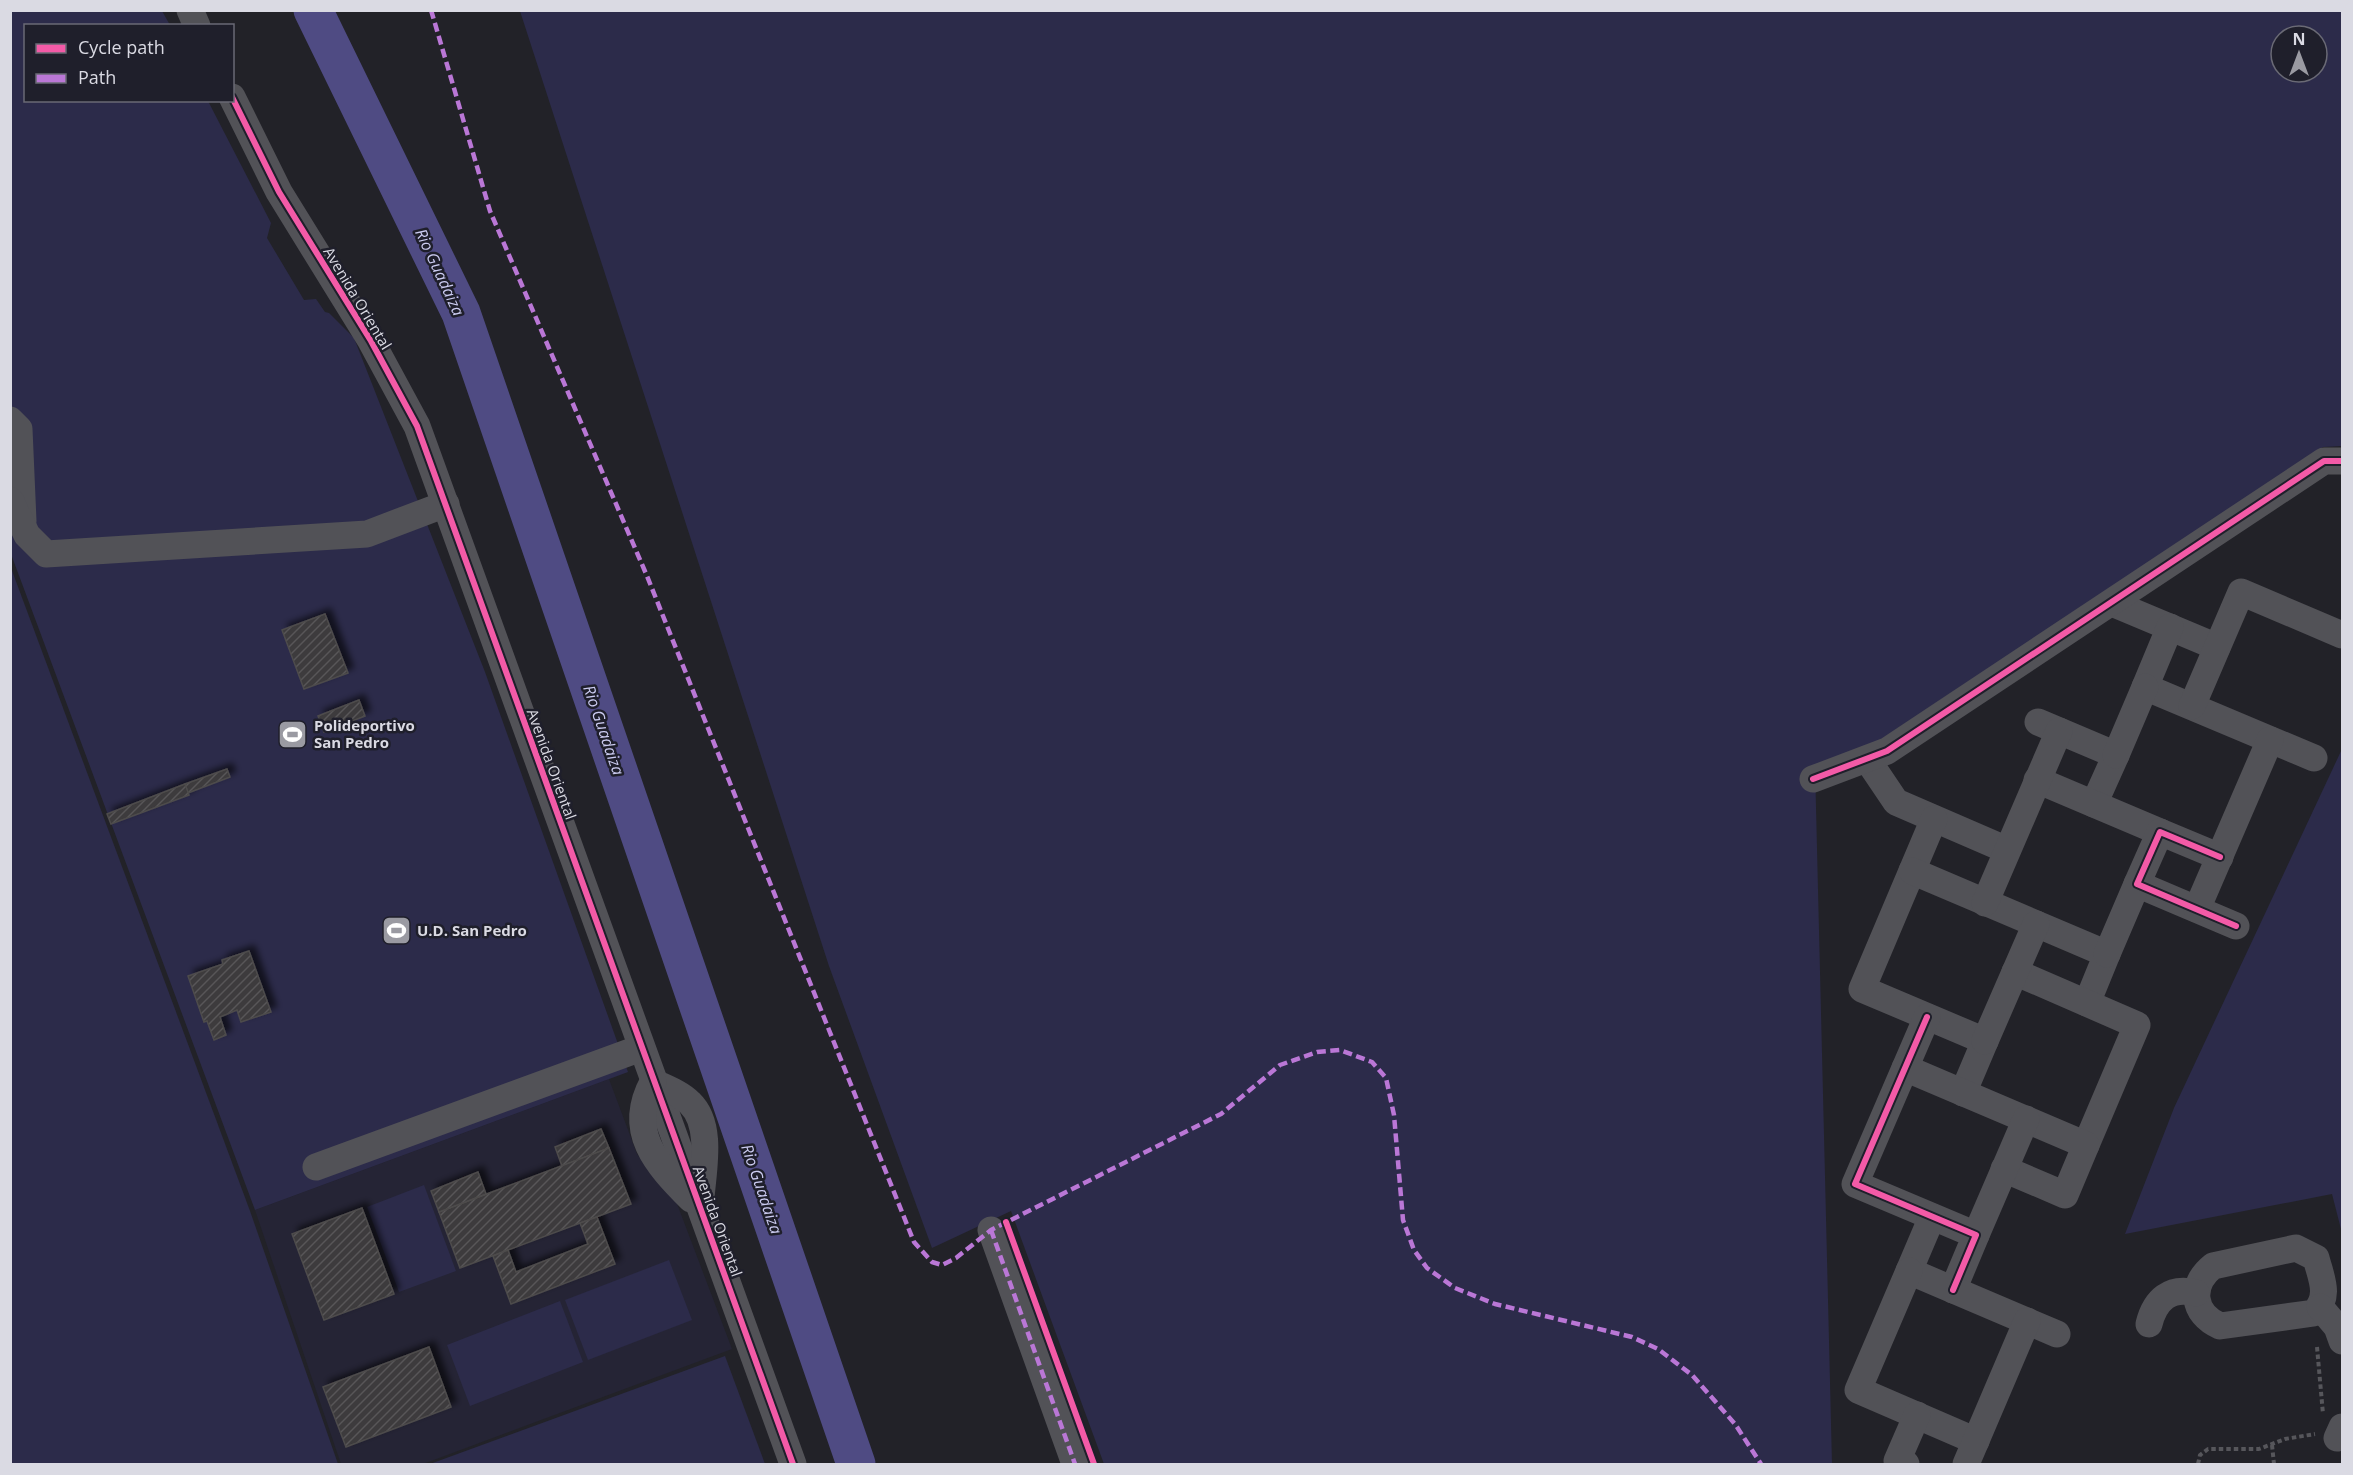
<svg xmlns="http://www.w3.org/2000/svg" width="2353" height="1475" font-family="'Open Sans',sans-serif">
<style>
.built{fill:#252435}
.green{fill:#2c2b4a;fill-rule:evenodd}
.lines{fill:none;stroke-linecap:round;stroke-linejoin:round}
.river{stroke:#4f4b83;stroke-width:39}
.building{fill:url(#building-hatch);stroke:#4e4c4c;stroke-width:1.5;filter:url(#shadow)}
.path{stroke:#56565b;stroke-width:4;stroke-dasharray:4.5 3;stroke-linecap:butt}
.minor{stroke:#525257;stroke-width:27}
.quiet{stroke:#ba77d6;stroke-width:4.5;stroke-dasharray:9 4.5;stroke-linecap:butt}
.cycleway-casing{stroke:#1f1f2b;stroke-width:10}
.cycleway{stroke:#f35aa7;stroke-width:6}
.labels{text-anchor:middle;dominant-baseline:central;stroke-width:5;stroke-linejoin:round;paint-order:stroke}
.street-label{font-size:15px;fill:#dadae3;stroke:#1f1f2b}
.poi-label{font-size:15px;font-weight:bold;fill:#dadae3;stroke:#1f1f2b;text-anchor:start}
.water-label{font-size:16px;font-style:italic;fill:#cbcbf0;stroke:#1f1f2b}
</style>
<defs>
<pattern id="building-hatch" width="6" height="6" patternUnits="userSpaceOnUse" patternTransform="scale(1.5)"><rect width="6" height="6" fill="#3c3a3c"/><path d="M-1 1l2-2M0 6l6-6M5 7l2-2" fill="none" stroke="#585658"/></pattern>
<filter id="shadow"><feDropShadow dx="5.5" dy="-5.5" stdDeviation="3" flood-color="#0009"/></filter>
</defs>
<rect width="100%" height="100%" fill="#222228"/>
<!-- built -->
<polygon class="built" points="609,1079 637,1154 676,1201 732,1349 423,1464 341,1464 255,1210"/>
<!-- green -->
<g class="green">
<polygon points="11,11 162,11 170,25 26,26 26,100 208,101 271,223 267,238 304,300 316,299 325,312 329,313 354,338 485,672 628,1072 255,1210 11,554"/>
<path d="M 520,11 L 2342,11 L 2342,446 L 2323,447 L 1871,746 L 1815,766 L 1832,1464 L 1104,1464 L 1011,1211 L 932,1248 L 829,966 ZM 2281,36 L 2317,36 L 2317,72 L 2281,72 Z"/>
<polygon points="11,568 250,1211 338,1464 11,1464"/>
<polygon points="2342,749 2342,1233 2332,1194 2125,1234 2174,1108"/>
<polygon points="424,1185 456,1271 399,1292 367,1207"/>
<polygon points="669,1260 692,1320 588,1360 565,1300"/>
<polygon points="560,1301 583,1362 470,1406 447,1345"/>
<polygon points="725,1356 765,1464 430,1464"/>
</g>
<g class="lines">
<!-- river -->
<polyline class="river" points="313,10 461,313 856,1464"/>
</g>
<!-- building -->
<g class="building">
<polygon points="325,614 348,673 304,689 282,630"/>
<polygon points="359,700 365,716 324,732 318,716"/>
<polygon points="227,769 230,777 188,793 185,784"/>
<polygon points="185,784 189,795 111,824 107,814"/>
<polygon points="249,951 271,1012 241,1022 237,1010 220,1017 226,1035 214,1040 207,1021 204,1022 188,976 223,964 222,960"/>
<polygon points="601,1129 609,1148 562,1166 555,1147"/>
<polygon points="609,1148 631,1204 460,1268 439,1212"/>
<polygon points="478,1172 486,1194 439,1212 431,1191"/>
<polygon points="362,1208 394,1294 324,1320 292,1234"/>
<polygon points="597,1217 615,1264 511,1304 493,1256 508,1250 516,1272 588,1244 580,1223"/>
<polygon points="429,1347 451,1407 346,1447 323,1387"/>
</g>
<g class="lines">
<!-- path -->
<g class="path">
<polyline points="2317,1347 2323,1414"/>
<polyline points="2272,1445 2274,1464"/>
<polyline points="2198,1464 2200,1455 2208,1449 2259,1449 2285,1439 2315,1434"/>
</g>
<!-- minor -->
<g class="minor">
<polyline points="190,10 197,26"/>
<polyline points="232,97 279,192 371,341 417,426 793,1464"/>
<polyline points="10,420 19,429 23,521"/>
<polyline points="10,500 27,535 46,554 367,534 446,504"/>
<polyline points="2112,603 2217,647"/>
<polyline points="2170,627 2145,687 2314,758"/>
<polyline points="2192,706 2241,592 2342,635"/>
<polyline points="2038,722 2116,755 2094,804"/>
<polyline points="2116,755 2145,687"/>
<polyline points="1867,759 1896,802 2007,850"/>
<polyline points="1813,779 1887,751 2324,461 2342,461"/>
<polyline points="2037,780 2160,832"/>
<polyline points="1934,819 1862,989 1985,1041 1963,1093"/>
<polyline points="2220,857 2160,832 2137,884 2236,926"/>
<polyline points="1912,871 2107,954 2087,1003"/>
<polyline points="1985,903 2059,731"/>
<polyline points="2197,909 2270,740"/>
<polyline points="2107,954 2137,884"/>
<polyline points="2015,972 2137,1025 2086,1145"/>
<polyline points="1927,1017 1855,1184 1976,1235 1953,1290"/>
<polyline points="1985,1041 2036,924"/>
<polyline points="1905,1068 2086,1145 2065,1195 2004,1169"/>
<path d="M 653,1082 C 666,1088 680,1093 690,1103 C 713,1125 703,1170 701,1198"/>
<path d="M 653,1082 C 626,1131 656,1164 691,1199"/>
<polyline points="316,1167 641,1048"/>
<polyline points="1932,1217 1909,1271 2057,1334"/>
<polyline points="991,1230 1075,1464"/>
<polyline points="1976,1235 2026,1119"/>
<path d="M 2296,1248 L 2316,1258 C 2321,1278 2331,1296 2314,1313 L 2220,1326 C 2192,1314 2189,1285 2213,1266 Z"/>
<polyline points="1909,1271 1858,1390 1976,1441"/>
<polyline points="2320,1307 2337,1327 2342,1341"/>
<path d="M 2149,1324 C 2155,1300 2170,1286 2196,1293"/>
<polyline points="2337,1438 2342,1427"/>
<polyline points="1906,1464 1897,1461 1917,1415"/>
<polyline points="1966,1464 2027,1321"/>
</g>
<!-- quiet -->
<g class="quiet">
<polyline points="431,10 490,211 647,576 914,1242 932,1262 942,1265 956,1258 991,1230 1221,1114 1280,1065 1317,1052 1340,1050 1372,1062 1386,1078 1394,1115 1403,1220 1414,1250 1427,1268 1455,1288 1495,1304 1632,1337 1658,1349 1692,1375 1735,1424 1761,1464"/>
<polyline points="991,1230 1075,1464"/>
</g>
<defs>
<g id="cycleway">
<polyline points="232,97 279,192 371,341 417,426 793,1464"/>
<polyline points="1813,779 1887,751 2324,461 2342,461"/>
<polyline points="2220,857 2160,832 2137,884 2236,926"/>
<polyline points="1927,1017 1855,1184 1976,1235 1953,1290"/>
<polyline points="1006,1222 1094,1464"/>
</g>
</defs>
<!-- cycleway casing -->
<use href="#cycleway" class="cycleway-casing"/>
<!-- cycleway -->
<use href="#cycleway" class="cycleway"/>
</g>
<!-- icons -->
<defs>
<symbol id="stadium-square" viewBox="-11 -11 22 22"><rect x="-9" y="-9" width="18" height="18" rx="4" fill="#9a9aa2" stroke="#1f1f2b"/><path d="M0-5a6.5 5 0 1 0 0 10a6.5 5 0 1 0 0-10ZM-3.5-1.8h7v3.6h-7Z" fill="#fff"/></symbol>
</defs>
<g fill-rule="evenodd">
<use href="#stadium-square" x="276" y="718" width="33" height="33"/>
<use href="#stadium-square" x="380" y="914" width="33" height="33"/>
</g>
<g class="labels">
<!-- street labels -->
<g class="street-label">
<text transform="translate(358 298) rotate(59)">Avenida Oriental</text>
<text transform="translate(552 764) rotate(70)">Avenida Oriental</text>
<text transform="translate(718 1221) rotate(70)">Avenida Oriental</text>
</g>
<!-- poi labels -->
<g class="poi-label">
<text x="314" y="725">Polideportivo<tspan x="314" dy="17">San Pedro</tspan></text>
<text x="417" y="930">U.D. San Pedro</text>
</g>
<!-- water labels -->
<g class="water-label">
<text transform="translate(440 272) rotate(65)">Rio Guadaiza</text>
<text transform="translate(604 730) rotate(71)">Rio Guadaiza</text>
<text transform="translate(762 1189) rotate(71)">Rio Guadaiza</text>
</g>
</g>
<!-- border -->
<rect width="2353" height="1475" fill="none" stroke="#dadae3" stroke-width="24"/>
<!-- legend -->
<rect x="24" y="24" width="210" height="78" fill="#1f1f2b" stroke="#6a6a75" stroke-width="1.5"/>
<rect x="36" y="44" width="30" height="9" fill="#f35aa7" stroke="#6a6a75" stroke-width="1.5"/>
<text x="78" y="54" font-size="18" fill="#dadae3">Cycle path</text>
<rect x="36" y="74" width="30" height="9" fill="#ba77d6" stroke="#6a6a75" stroke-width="1.5"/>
<text x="78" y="84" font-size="18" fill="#dadae3">Path</text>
<!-- north arrow -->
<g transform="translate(2299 54)"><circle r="28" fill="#1f1f2b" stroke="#6a6a75" stroke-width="1.5"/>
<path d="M0-4.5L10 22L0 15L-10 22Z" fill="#9a9aa2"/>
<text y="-9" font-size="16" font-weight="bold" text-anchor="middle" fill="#dadae3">N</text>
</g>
</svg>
